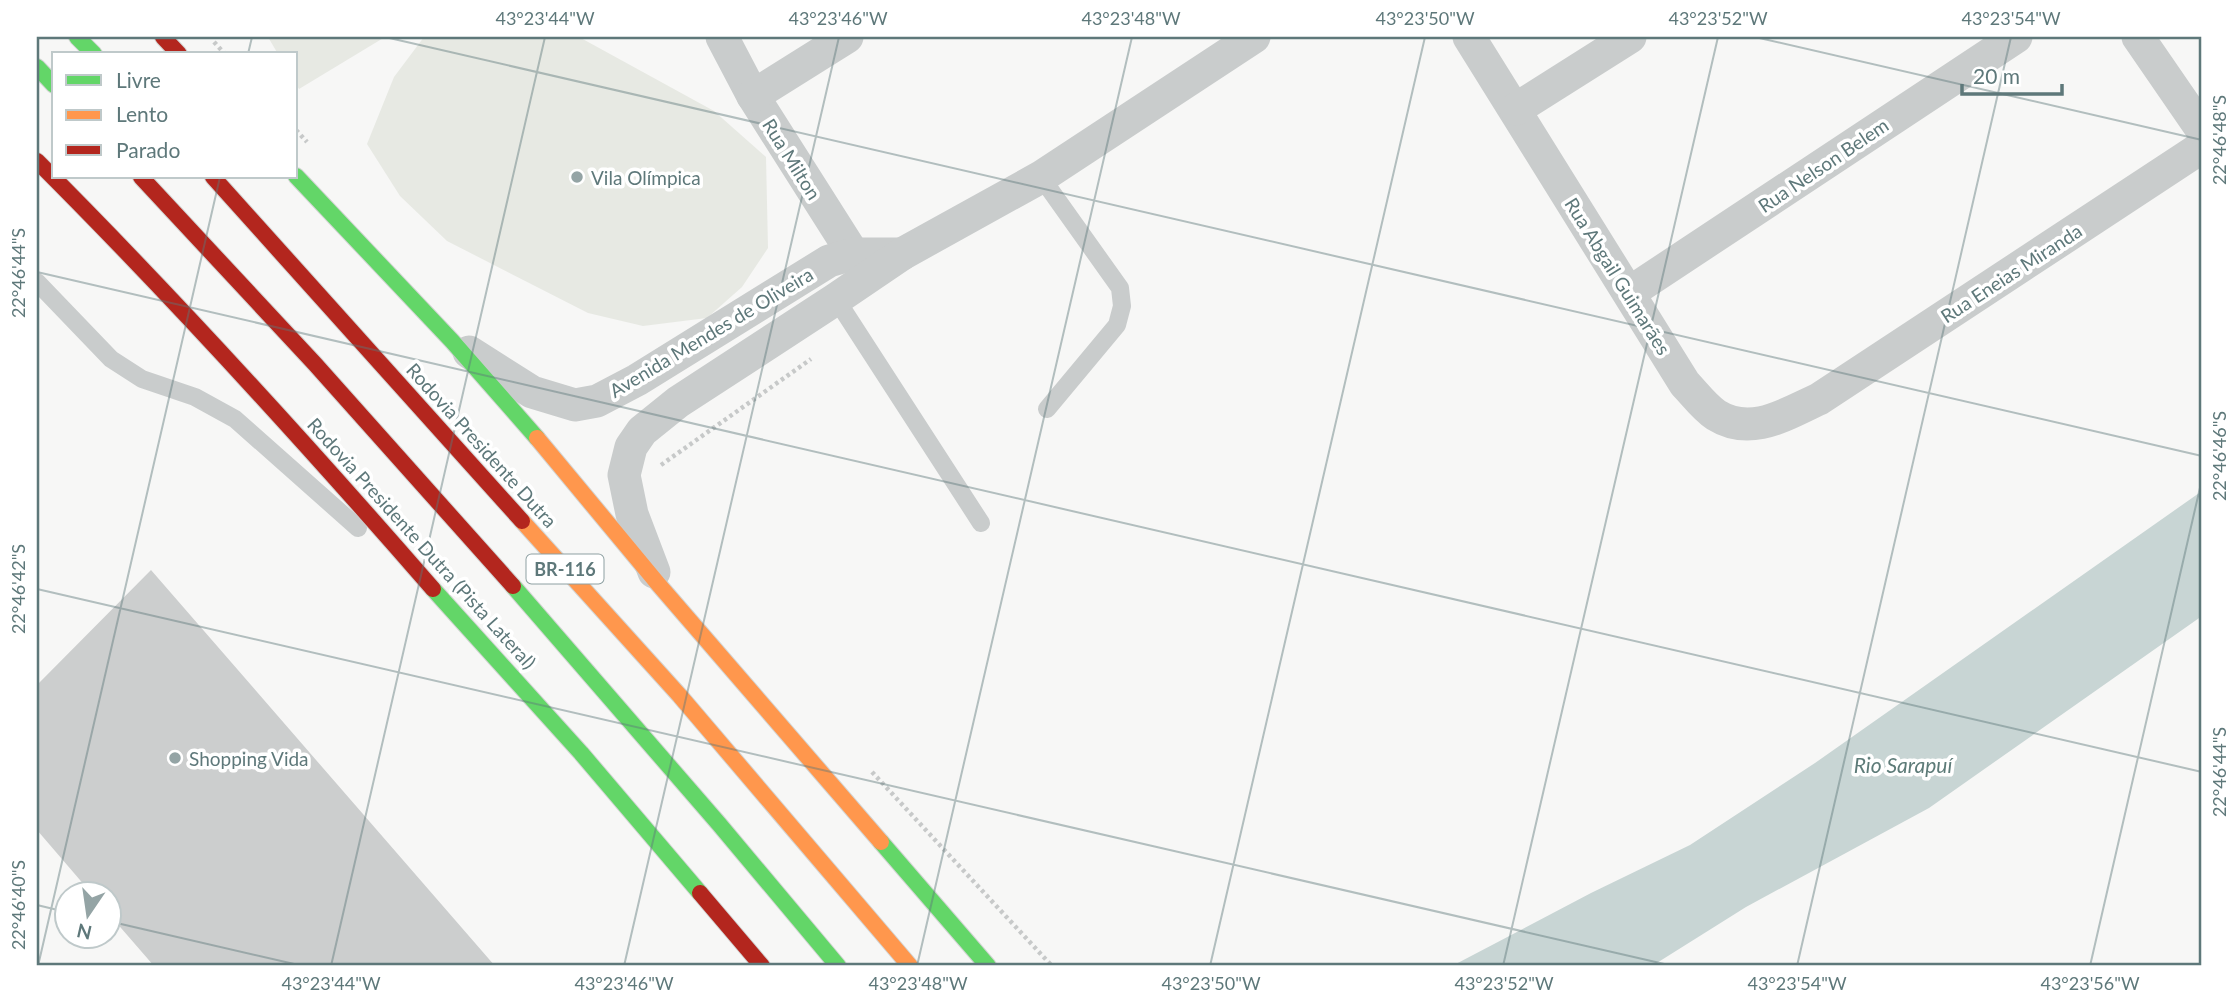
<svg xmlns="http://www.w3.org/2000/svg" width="2239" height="1003" font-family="Lato,sans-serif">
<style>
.green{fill:#e7e9e3}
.water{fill:#c8d5d4}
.building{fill:#cccece}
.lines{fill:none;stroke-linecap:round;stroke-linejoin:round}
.fast-casing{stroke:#d2d4d3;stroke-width:18}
.slow-casing{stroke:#d2d4d3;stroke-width:18}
.jam-casing{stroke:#d2d4d3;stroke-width:18}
.path{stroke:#c7c9c9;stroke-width:4.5;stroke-dasharray:3.5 3.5;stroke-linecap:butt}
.lane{stroke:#c9cccc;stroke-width:18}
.street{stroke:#c9cccc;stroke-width:33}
.fast{stroke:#63d668;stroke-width:16}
.slow{stroke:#ff974d;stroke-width:16}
.jam{stroke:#b3261e;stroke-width:16}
.ticks{fill:none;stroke:#5e787a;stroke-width:2;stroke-opacity:0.45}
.poi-dot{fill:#94a4a5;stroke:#fff;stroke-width:2.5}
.labels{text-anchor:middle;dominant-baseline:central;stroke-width:7;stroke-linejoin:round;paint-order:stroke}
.shield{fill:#fff;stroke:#8ea0a2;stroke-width:2}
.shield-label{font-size:18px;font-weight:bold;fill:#5e787a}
.street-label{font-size:19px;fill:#5e787a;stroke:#fff}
.poi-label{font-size:19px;fill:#5e787a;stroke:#fff;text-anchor:start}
.water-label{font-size:21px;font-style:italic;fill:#5d7b78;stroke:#fff}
.neatline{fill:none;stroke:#5e787a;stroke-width:2.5}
.ticks-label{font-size:18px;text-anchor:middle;fill:#5e787a}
</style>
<rect width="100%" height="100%" fill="#f7f7f6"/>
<!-- green -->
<g class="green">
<polygon points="268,37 385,37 299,89 296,84 296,54 278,54"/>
<polygon points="424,37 579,37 714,111 766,157 768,248 742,287 707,318 643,326 588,313 447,241 400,196 367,144 394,77"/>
</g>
<!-- water -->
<polygon class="water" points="2202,491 2202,616 1929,808 1746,907 1652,966 1452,966 1591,893 1690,845 1815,763"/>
<!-- building -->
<polygon class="building" points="151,570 495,966 154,966 108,913 108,894 92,894 37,830 37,685"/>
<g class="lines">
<defs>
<g id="fast">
<polyline points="77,37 94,54"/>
<polyline points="37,67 54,85"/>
<polyline points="296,176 452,341 537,438"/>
<polyline points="513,586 719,824 838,966"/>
<polyline points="433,589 581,753 700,893"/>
<polyline points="881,842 988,966"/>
</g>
<g id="slow">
<polyline points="537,438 659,585 881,842"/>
<polyline points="522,521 680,696 910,966"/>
</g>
<g id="jam">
<polyline points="163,37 179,54"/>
<path d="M 37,161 C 175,299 305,442 433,589"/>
<polyline points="141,177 315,364 513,586"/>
<polyline points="213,177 522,521"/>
<polyline points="700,893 762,966"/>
</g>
</defs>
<!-- fast casing -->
<use href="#fast" class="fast-casing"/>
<!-- slow casing -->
<use href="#slow" class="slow-casing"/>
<!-- jam casing -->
<use href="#jam" class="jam-casing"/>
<!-- path -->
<g class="path">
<polyline points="214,42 225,54"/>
<polyline points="296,130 307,142"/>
<polyline points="661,465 811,359"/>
<polyline points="872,772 1052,966"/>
</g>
<!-- lane -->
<g class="lane">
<polyline points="1041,177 1120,288 1122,306 1117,325 1047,409"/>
<polyline points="37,282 111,359 142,379 195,397 235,419 358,528"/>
<polyline points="836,299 981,523"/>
</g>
<!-- street -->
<g class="street">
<polyline points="722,37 753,96 864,271"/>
<path d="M 1469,37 L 1685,384 C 1694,393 1704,407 1716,415 C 1751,437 1786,414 1819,399 L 2202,147"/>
<polyline points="2138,37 2202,130"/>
<polyline points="753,96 847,37"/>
<polyline points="1516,109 1630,37"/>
<polyline points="1629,293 2016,37"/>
<polyline points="469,352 532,392 575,405 597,401 637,380 829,261 853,254 902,254"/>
<polyline points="654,572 632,514 624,475 631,447 642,431 678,402 836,299 902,254 1041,177 1254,37"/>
</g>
<!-- fast -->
<use href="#fast" class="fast"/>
<!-- slow -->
<use href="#slow" class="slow"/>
<!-- jam -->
<use href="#jam" class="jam"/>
</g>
<!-- ticks -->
<path class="ticks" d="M 385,37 L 2202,456M 1755,37 L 2202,140M 248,54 L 252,37M 37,272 L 2202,772M 37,589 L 1673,966M 37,905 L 66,912M 108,921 L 303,966M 38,966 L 220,177M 331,966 L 545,37M 624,966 L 839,37M 917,966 L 1132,37M 1210,966 L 1425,37M 1503,966 L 1718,37M 1797,966 L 2011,37M 2090,966 L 2202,479"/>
<!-- markers -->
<g class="poi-dot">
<circle cx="577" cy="177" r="7"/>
<circle cx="175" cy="758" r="7"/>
</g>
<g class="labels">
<!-- shield labels -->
<rect class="shield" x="526.5" y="554.5" width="77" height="29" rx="5"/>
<g class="shield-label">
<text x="565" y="569">BR-116</text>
</g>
<!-- street labels -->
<g class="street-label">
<text transform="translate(792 159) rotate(58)">Rua Milton</text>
<text transform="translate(1823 165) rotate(-34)">Rua Nelson Belem</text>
<text transform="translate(2011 273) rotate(-33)">Rua Eneias Miranda</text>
<text transform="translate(1618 276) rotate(58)">Rua Abgail Guimarães</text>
<text transform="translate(711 332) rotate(-31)">Avenida Mendes de Oliveira</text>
<text transform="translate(482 445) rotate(48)">Rodovia Presidente Dutra</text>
<text transform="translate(422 543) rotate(48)">Rodovia Presidente Dutra (Pista Lateral)</text>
</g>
<!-- poi labels -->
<g class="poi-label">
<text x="591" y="177">Vila Olímpica</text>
<text x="189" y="758">Shopping Vida</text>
</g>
<!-- water labels -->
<g class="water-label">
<text x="1903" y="764">Rio Sarapuí</text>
</g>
</g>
<!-- border -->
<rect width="2239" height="1003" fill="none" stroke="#ffffff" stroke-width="77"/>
<!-- legend -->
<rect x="52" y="52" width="245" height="126" fill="#ffffff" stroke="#bfc9ca" stroke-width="2"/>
<rect x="66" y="75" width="35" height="10" fill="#63d668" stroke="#bfc9ca" stroke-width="2"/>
<text x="116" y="88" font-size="21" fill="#5e787a">Livre</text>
<rect x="66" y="110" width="35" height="10" fill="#ff974d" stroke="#bfc9ca" stroke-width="2"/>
<text x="116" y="122" font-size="21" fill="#5e787a">Lento</text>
<rect x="66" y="145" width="35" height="10" fill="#b3261e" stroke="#bfc9ca" stroke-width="2"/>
<text x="116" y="158" font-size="21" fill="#5e787a">Parado</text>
<!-- north arrow -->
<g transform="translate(88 915) rotate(193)"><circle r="33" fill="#ffffff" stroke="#bfc9ca" stroke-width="2"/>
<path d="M0-5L12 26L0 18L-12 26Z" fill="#94a4a5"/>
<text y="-10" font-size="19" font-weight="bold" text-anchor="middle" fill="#5e787a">N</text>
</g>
<!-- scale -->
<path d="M1962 84v10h100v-10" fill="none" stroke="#5e787a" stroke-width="3.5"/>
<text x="1973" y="84" font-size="21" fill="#5e787a" stroke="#ffffff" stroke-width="5" paint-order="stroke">20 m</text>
<rect x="38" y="38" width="2162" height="926" class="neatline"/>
<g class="ticks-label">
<text x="545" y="25">43°23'44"W</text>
<text x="838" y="25">43°23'46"W</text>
<text x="1131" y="25">43°23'48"W</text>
<text x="1425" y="25">43°23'50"W</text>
<text x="1718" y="25">43°23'52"W</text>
<text x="2011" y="25">43°23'54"W</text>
<text transform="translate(2220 140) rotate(-90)" y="6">22°46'48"S</text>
<text transform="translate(19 273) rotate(-90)" y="6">22°46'44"S</text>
<text transform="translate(2220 456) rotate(-90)" y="6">22°46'46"S</text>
<text transform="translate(19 589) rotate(-90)" y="6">22°46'42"S</text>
<text transform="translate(2220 772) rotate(-90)" y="6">22°46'44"S</text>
<text transform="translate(19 905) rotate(-90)" y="6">22°46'40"S</text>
<text x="331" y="990">43°23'44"W</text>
<text x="624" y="990">43°23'46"W</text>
<text x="918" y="990">43°23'48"W</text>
<text x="1211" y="990">43°23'50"W</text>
<text x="1504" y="990">43°23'52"W</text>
<text x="1797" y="990">43°23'54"W</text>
<text x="2090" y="990">43°23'56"W</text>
</g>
</svg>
